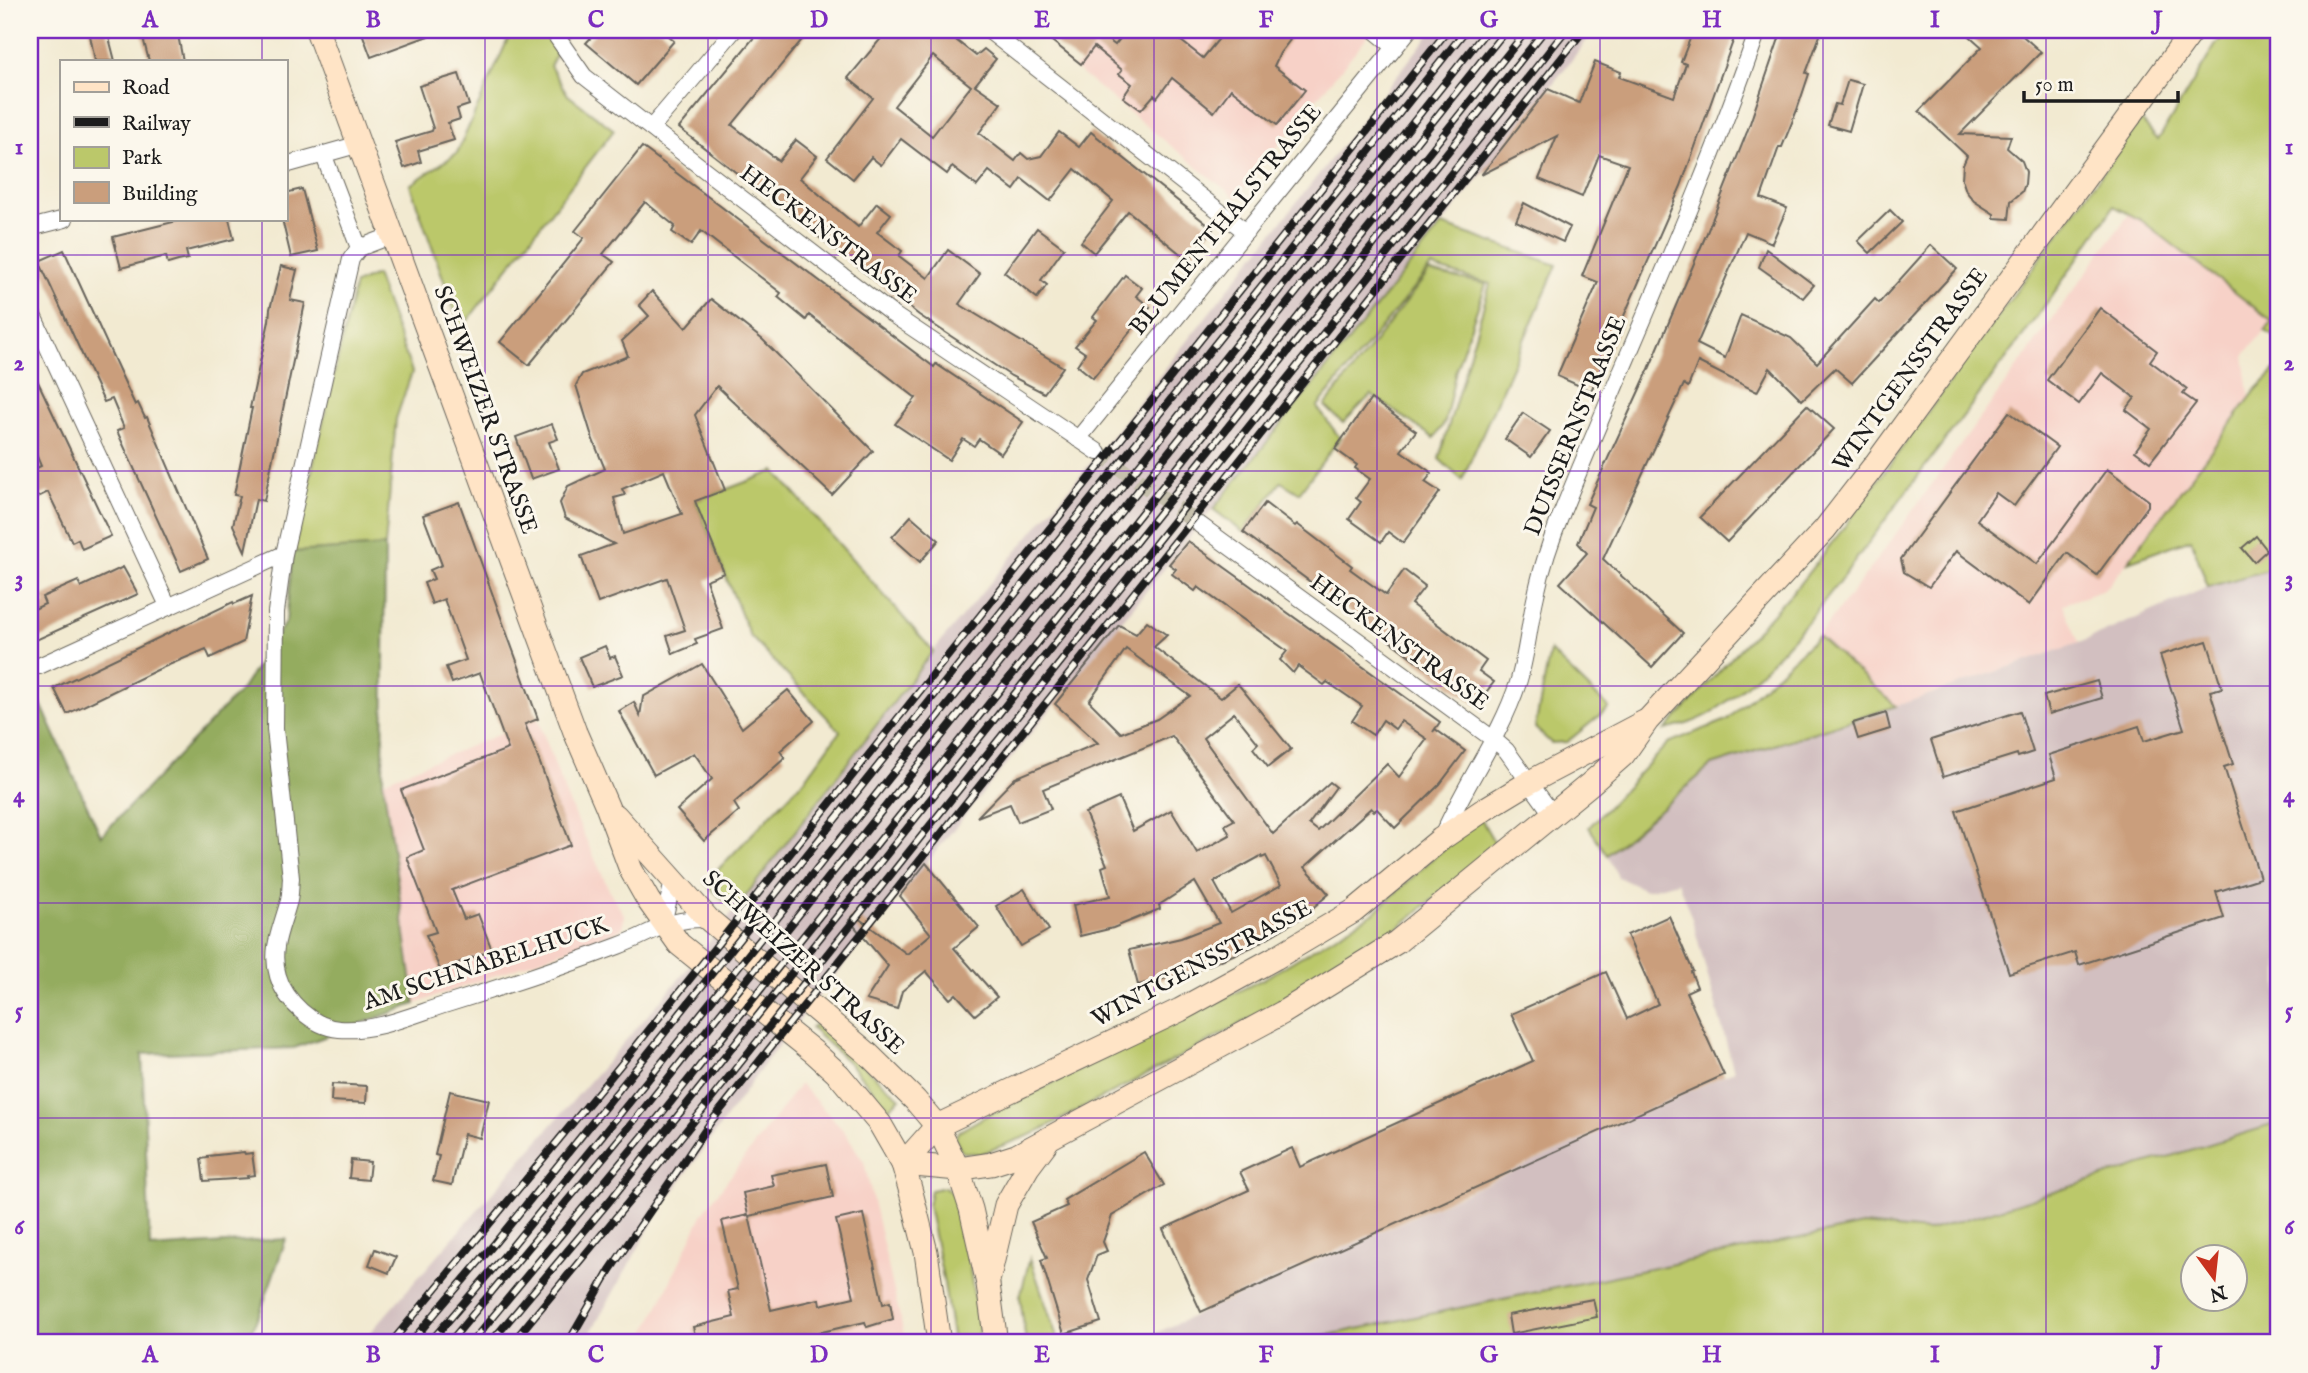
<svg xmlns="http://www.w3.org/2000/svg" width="2308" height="1373" font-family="'IM FELL English',serif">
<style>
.built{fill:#f7d1c7}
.industrial{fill:#d2bfc0}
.green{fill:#bbc86a;stroke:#6c7243;stroke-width:2;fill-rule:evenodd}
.forest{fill:#94ac5e;stroke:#58643d;stroke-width:2}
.building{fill:#ca9e7c;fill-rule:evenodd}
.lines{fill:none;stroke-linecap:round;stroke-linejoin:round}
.street-tunnel{stroke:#c7c1ad;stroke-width:16;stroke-dasharray:16 8;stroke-linecap:butt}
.street-casing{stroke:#67645b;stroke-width:18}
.secondary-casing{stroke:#67645b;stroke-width:25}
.street{stroke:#fff;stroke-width:16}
.secondary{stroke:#ffe4c6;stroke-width:23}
.rail-casing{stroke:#1c1c1c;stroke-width:8}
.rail{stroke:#fbf7ec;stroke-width:5;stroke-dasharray:16;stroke-linecap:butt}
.grid{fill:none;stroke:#7b2cbf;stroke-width:2;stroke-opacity:0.55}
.labels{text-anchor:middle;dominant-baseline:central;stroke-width:6;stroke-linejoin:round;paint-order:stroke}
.street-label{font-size:24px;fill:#1c1c1c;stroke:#fbf7ec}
.neatline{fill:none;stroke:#7b2cbf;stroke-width:2.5}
.grid-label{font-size:23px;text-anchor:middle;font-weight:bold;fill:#7b2cbf}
</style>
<rect width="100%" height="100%" fill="#fbf7ec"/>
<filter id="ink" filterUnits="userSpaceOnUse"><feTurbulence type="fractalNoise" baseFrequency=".0143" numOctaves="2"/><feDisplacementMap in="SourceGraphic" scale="14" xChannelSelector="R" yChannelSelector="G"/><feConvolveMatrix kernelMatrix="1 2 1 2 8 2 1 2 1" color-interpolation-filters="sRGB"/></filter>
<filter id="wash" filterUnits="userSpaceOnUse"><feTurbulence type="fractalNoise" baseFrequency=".00686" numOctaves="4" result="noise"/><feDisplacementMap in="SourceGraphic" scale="28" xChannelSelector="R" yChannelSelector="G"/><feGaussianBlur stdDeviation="1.57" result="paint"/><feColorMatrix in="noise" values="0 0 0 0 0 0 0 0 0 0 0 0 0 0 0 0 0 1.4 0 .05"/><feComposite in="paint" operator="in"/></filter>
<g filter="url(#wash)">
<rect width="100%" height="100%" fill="#f2ead1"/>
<!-- built -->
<g class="built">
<polygon points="1107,30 1368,30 1371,32 1236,198 1073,67 1081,64"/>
<polygon points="2129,214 2141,220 2272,321 2244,356 2250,399 2128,562 2104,590 2063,604 2079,643 1896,706 1818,636 1868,572"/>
<polygon points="538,719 567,798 611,894 625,916 621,930 415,1004 383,781"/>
<polygon points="800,1084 844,1131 864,1162 906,1343 641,1343 703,1213"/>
</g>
<!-- industrial -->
<g class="industrial">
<polygon points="1433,30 1595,30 1442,225 768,1059 658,1213 585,1343 361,1343 675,984 735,910 933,651 1088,466"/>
<polygon points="2278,567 2278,1123 1927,1231 1863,1225 1289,1343 1134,1343 1734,1071 1692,919 1678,882 1645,890 1618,877 1607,855 1712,765 1896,706 2079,643 2208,587"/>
</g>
<!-- green -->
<g class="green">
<polygon points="512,30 569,30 550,66 568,95 614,130 461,329 410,185 457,153"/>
<path d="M 2227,30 L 2278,30 L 2278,338 L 2265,331 L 2272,321 L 2141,220 L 2114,206 C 2048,305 1976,399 1905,493 C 1852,565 1787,660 1714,711 C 1700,721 1681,726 1665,730 L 1797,587 L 1842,530 L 2141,120 L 2158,140 L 2215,46 Z"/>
<polygon points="1442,225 1557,265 1462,480 1439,459 1490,284 1431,267 1317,407 1340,438 1299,493 1281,482 1243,532 1213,509"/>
<polygon points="1429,272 1486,284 1456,369 1445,422 1434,438 1371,395 1343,423 1325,406"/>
<polygon points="376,275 412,372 396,419 385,546 293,552 355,284"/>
<polygon points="2278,368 2278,567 2208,587 2191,539 2128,562 2256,390"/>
<polygon points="775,471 933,651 735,910 705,883 806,778 840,731 750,636 695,501"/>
<polygon points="1818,636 1896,706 1712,765 1607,855 1589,827 1668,743 1727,720"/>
<polygon points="1550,651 1609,708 1567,742 1551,743 1535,728"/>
<polygon points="1481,819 1497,847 1389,935 1304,988 1208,1042 1033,1134 980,1154 962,1152 955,1138 958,1132 986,1116 1265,978 1375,912 1445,847"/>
<polygon points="816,1024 900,1098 889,1108 848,1062 811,1028"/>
<path d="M 2278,1123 L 2278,1343 L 1289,1343 L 1863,1225 L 1927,1231 ZM 2192,1258 L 2234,1258 L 2234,1300 L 2192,1300 Z"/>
<polygon points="945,1187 955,1196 963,1223 981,1343 953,1343 944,1283 928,1206 931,1190"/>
<polygon points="1030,1258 1059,1343 1026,1343 1020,1297"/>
</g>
<!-- forest -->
<polygon class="forest" points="385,546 383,781 415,1004 294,1048 142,1054 150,1248 286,1239 260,1313 245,1343 30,1343 30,680 101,836 242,689 286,621 293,552"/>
<g id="blocks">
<!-- building -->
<g class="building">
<polygon points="89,30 107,30 115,61 95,61"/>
<polygon points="141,30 177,30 183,61 149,61"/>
<polygon points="361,30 439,30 439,32 371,57"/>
<polygon points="598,30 661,30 674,41 636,85 586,43"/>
<polygon points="760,30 810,30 732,125 779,161 796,140 817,156 800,178 858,227 877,203 891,214 877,232 902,251 899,256 928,278 948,250 980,274 959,304 1063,367 1044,393 1011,376 919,315 679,128"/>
<path d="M 888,30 L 943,30 L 976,56 L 984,49 L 996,59 L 975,85 L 1001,103 L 979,133 L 1015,161 L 1021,153 L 1028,159 L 1041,156 L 1059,132 L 1079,147 L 1091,132 L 1213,229 L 1188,260 L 1128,211 L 1094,253 L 1081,242 L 1113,201 L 1075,169 L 1050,201 L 1022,179 L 1014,190 L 989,171 L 977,186 L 952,167 L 947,174 L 901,139 L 881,165 L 871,157 L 853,179 L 827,158 L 873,98 L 848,78 ZM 933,56 L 971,86 L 932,136 L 894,106 Z"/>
<polygon points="1038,30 1107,30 1103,36 1115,45 1127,30 1167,30 1203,58 1226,30 1290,30 1286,37 1290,40 1280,53 1274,66 1305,90 1277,125 1231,89 1214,112 1172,78 1157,98 1154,95 1141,110 1123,97 1132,84 1119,74 1122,70 1094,47 1081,64"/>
<polygon points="1697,30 1737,30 1681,186 1591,391 1557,376 1598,282 1582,276 1628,165 1599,155 1582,197 1539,179 1557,136 1481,175 1548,89 1579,103 1595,62 1621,72 1619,77 1674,97 1686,64 1681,62 1693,31"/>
<polygon points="1782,30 1822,30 1806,73 1809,74 1797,110 1782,147 1779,147 1761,198 1787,208 1772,243 1746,232 1697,344 1725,358 1741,315 1791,338 1817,363 1875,299 1879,303 1931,245 1957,269 1852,383 1835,368 1802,400 1770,368 1757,392 1698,362 1688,387 1684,384 1603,559 1683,633 1652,667 1560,583 1587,553 1578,543 1593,507 1587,504 1649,369 1706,235 1747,132"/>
<polygon points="1963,30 2016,30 2041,52 1960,134 2011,136 2007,148 2022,161 2026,172 2025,184 2022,192 2011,201 2009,219 1994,218 1994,214 1974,201 1966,191 1962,179 1963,165 1967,156 1919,111 1982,47"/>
<polygon points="459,74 469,105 457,109 460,119 448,123 454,140 418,151 421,162 404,168 395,142 432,131 433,128 419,86"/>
<polygon points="1848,80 1863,84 1849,131 1828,125 1835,104 1840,105"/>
<polygon points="642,147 934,367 936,364 1023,422 1001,454 979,439 974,446 963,439 949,460 895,424 916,398 809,315 806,320 778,297 781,293 701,231 691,245 672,232 675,226 645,202 603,254 614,262 529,365 500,342 584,238 575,231"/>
<polygon points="302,189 318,251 291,257 282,219 285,219 285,193"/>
<polygon points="1524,203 1570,227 1563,242 1516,221"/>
<polygon points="1890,210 1902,222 1870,253 1858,241"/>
<polygon points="185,219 229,219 234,239 186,251 188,259 178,261 168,264 166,256 121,268 113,237"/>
<polygon points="1037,228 1064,248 1041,280 1047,285 1037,298 1004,272"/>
<polygon points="1766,249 1814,285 1803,298 1759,267"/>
<polygon points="64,250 135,405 138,403 145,418 147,417 208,559 181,571 117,431 124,428 112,399 104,402 39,261"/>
<polygon points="281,266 297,270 290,300 305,303 264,501 256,499 245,551 233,525 240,496 234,495 252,408 250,408 269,321 270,309"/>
<polygon points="1125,275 1142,288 1136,296 1150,307 1093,378 1077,365 1085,353 1075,346 1097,320 1093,317"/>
<path d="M 652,291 L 686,328 L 711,299 L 763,340 L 873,451 L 832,495 L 717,386 L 695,415 L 725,490 L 695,501 L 724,573 L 706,580 L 723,629 L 695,639 L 697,644 L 673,654 L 667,636 L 685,630 L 667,578 L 598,603 L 581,556 L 614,544 L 565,518 L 560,503 L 568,486 L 605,469 L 593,440 L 576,385 L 582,374 L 628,356 L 622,341 L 649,316 L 639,305 ZM 664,471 L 682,514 L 623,534 L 614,498 L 625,495 L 622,489 Z"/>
<polygon points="2100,308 2157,351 2150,361 2187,389 2183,394 2196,403 2150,462 2135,451 2151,429 2126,410 2135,398 2102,373 2079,404 2047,380"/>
<polygon points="30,365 111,536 82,549 78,539 72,542 48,492 30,501 30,471 41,466 30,440"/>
<polygon points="1371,399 1416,431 1401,451 1432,473 1425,482 1440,492 1403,543 1388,532 1381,542 1349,519 1361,502 1356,498 1370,479 1355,468 1357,465 1335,449"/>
<polygon points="1807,405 1834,429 1727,542 1700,517"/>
<polygon points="2009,412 2057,447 2014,506 1996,493 1977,520 2037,564 2107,469 2148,500 2148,506 2097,575 2067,553 2029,605 1956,551 1929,587 1904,572 1901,559"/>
<polygon points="1523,413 1550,431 1531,457 1505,439"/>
<polygon points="552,424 558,439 549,442 559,469 531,479 516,437"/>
<polygon points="459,502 538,719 525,724 571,845 452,890 464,919 478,914 492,950 440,970 426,935 436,932 407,857 424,850 401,790 508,749 480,673 452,683 446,667 466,660 444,599 432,604 424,583 434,579 430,570 442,565 423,515"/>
<polygon points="1265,503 1295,526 1297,524 1352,566 1350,569 1386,595 1404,570 1425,586 1411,604 1486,661 1479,671 1494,682 1476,705 1243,532"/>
<polygon points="911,516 939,540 920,562 892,537"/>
<polygon points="2256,536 2267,550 2254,562 2242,548"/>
<path d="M 1188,541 L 1440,722 L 1433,732 L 1435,729 L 1465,751 L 1440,784 L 1395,828 L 1377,809 L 1374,811 L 1371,808 L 1305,867 L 1329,894 L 1301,918 L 1252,947 L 1195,971 L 1138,985 L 1129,950 L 1181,938 L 1219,923 L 1195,882 L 1159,905 L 1160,909 L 1113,928 L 1080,936 L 1073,905 L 1110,896 L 1102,867 L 1107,865 L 1085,813 L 1119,798 L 1133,831 L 1171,810 L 1197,853 L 1230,835 L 1225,825 L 1234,820 L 1172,736 L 1043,789 L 1051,809 L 1018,822 L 1010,804 L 977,817 L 1015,778 L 1098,743 L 1055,704 L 1119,625 L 1136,634 L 1147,621 L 1167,635 L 1154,647 L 1221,698 L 1238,684 L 1291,749 L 1268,767 L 1253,748 L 1258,743 L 1234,713 L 1203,738 L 1273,834 L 1330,782 L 1336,787 L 1309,824 L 1318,831 L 1387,764 L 1399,777 L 1427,739 L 1401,721 L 1395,729 L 1383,720 L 1373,735 L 1352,721 L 1362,706 L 1327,682 L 1324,685 L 1298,666 L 1293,673 L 1280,660 L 1287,651 L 1198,587 L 1195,591 L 1172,574 L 1176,569 L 1169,564 ZM 1126,649 L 1190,696 L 1157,719 L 1121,733 L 1089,701 ZM 1261,856 L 1262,858 L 1266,856 L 1281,885 L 1231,913 L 1214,882 Z"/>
<polygon points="123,567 138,594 36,640 30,627 30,611 45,604 42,597 78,581 81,587"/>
<polygon points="252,596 243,642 210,658 206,649 157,670 67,714 54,688 233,602 234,604"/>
<polygon points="2207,641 2222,688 2210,691 2233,764 2224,767 2260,878 2216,892 2224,918 2079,965 2075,952 2009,973 1956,811 2056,778 2049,755 2139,726 2144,741 2184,729 2160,655"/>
<polygon points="605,646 610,658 615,656 623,675 592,687 579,657"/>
<polygon points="702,664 742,728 788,690 814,721 780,751 785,758 734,803 739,811 704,841 677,810 712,779 694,753 654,775 619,711 634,702 640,716 643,697"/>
<polygon points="2097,681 2102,698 2049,714 2044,696"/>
<polygon points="2020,711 2033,752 2018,757 2017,754 1943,777 1931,740"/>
<polygon points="1886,713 1890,729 1858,739 1853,723"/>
<polygon points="926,863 979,927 954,948 997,997 975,1015 956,994 950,999 926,971 902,991 897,1009 866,1000 888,966 849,920 854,915 907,954 931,934 900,896"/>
<polygon points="1024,889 1049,930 1021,946 996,906"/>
<polygon points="1669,916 1693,971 1691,972 1697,987 1686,992 1724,1075 1201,1312 1163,1229 1249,1190 1240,1172 1292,1148 1300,1167 1533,1061 1511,1014 1606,972 1627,1019 1658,1004 1627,935"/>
<polygon points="332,1084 367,1086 366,1103 331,1101"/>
<polygon points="450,1091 489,1100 480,1138 464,1134 452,1185 433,1181 439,1156 435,1155"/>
<polygon points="244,1152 245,1154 252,1153 255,1175 247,1176 248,1178 204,1181 201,1159 208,1158 208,1156"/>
<polygon points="1144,1152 1164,1185 1112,1216 1103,1242 1107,1251 1097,1255 1088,1280 1101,1322 1064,1334 1041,1260 1047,1258 1031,1222 1067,1206 1064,1200"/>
<polygon points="351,1160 370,1162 368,1180 349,1178"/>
<polygon points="826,1164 833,1197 749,1216 771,1310 819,1299 820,1305 854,1297 836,1220 863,1214 883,1304 890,1302 893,1319 867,1327 865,1322 774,1343 697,1343 693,1327 734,1317 728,1291 738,1289 722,1221 748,1215 743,1193 774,1186 771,1175"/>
<polygon points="375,1249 396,1257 389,1273 369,1265"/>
<polygon points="1593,1299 1597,1317 1511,1334 1508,1315"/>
</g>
</g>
</g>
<g filter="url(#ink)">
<use href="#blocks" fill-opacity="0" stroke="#67645b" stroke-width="2"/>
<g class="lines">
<!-- street-tunnel -->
<polyline class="street-tunnel" points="1098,452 1200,525"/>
<defs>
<g id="street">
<polyline points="552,30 584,76 697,164 892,314 1098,452"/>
<polyline points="988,30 1246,232"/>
<polyline points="1374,30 1395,47"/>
<polyline points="651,128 734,30"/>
<polyline points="324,156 359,248"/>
<polyline points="285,165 360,144"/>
<polyline points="30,228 65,219"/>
<path d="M 393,235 L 359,248 L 351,259 L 284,554 L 276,612 L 275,729 L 291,878 C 290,886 291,896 288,904 C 281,929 270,950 278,976 C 285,1001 313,1027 339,1029 C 376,1032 412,1015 447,1004 C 505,986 562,967 618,946 C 656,932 665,918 708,919"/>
<polyline points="30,309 168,606"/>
<polyline points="1078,439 1409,30"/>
<polyline points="1200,525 1493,739 1506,750 1553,815"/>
<polyline points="39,666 284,554"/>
<path d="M 1441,839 C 1463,786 1500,738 1518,683 C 1527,655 1529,624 1536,595 C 1542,566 1552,537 1563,510 C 1628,350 1702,193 1758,30"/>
<polyline points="663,924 673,881"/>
</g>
<g id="secondary">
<polyline points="317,30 575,732 607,806 631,870 648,900 679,944 815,1053 839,1075 880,1124 903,1164 911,1192 926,1252 939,1343"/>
<polyline points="616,816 708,919 867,1053 915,1100 937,1126 958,1169 971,1209 988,1284 996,1343"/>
<polyline points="903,1164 958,1169 991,1164 1016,1156 1282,1013 1397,942 1590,784 1623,755 1647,721 1825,529 1877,462 2193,30"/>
<polyline points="903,1164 937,1126 1180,1010 1275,958 1354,911 1441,839 1485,809 1528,783 1644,722"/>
<polyline points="989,1277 1006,1205 1028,1167 1046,1143"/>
</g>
</defs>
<!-- street casing -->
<use href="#street" class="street-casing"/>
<!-- secondary casing -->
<use href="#secondary" class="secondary-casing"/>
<!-- street -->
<use href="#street" class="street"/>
<!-- secondary -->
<use href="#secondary" class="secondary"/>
<defs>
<g id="rail">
<polyline points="391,1343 637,1045 1448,30"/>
<polyline points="410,1343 495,1243 650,1051 1466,30"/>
<polyline points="429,1343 504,1256 663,1061 1487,30"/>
<polyline points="449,1343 638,1116 1506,30"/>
<polyline points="471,1343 666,1108 1527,30"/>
<polyline points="490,1343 612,1198 1545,30"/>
<polyline points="512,1343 641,1187 1566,30"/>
<polyline points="568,1343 610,1270 710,1123 1584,30"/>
</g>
</defs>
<!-- rail casing -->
<use href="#rail" class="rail-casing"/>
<!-- rail -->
<use href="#rail" class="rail"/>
</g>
</g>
<!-- grid -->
<path class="grid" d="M 262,30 L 262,61M 485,30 L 485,1343M 708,30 L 708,1343M 931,30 L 931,1343M 1154,30 L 1154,1343M 1377,30 L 1377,1343M 1600,30 L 1600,1343M 1823,30 L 1823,1343M 2046,30 L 2046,1343M 262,219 L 262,1343M 30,255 L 2278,255M 30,471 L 2278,471M 30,686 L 2278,686M 30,903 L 2278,903M 30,1118 L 2278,1118"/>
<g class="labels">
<!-- street labels -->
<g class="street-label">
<text transform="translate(1226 220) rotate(-51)">BLUMENTHALSTRASSE</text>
<text transform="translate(828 235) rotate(37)">HECKENSTRASSE</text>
<text transform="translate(1911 370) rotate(-54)">WINTGENSSTRASSE</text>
<text transform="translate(485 410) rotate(70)">SCHWEIZER STRASSE</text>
<text transform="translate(1576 426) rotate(-68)">DUISSERNSTRASSE</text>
<text transform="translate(1399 643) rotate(36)">HECKENSTRASSE</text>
<text transform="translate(803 963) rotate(42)">SCHWEIZER STRASSE</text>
<text transform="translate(486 964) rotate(-18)">AM SCHNABELHUCK</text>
<text transform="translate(1202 964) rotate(-28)">WINTGENSSTRASSE</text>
</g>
</g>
<!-- margin -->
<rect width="2308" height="1373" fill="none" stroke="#fbf7ec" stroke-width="77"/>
<!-- legend -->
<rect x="60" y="60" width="228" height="161" fill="#fbf7ec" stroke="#a29f99" stroke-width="2"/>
<rect x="74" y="82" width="35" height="10" fill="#ffe4c6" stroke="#a29f99" stroke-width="2"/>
<text x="122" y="94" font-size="21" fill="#1c1c1c">Road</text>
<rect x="74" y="117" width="35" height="10" fill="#1c1c1c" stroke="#a29f99" stroke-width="2"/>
<text x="122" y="130" font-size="21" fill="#1c1c1c">Railway</text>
<rect x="74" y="147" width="35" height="21" fill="#bbc86a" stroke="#a29f99" stroke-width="2"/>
<text x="122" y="164" font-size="21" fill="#1c1c1c">Park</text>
<rect x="74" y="182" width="35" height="21" fill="#ca9e7c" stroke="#a29f99" stroke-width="2"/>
<text x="122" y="200" font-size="21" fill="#1c1c1c">Building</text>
<!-- north arrow -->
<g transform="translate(2214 1278) rotate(165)"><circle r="33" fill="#fbf7ec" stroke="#a29f99" stroke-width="2"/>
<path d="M0-5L12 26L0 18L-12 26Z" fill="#c8321e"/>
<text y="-10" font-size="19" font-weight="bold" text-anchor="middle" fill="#1c1c1c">N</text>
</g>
<!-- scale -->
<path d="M2024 91v10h154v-10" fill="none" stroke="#1c1c1c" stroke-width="3.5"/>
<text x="2035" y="91" font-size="21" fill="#1c1c1c" stroke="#fbf7ec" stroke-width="5" paint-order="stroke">50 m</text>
<rect x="38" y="38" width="2232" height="1296" class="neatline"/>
<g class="grid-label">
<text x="150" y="27">A</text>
<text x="373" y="27">B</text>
<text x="596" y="27">C</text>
<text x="819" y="27">D</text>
<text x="1042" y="27">E</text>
<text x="1266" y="27">F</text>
<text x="1489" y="27">G</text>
<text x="1712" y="27">H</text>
<text x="1935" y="27">I</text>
<text x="2158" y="27">J</text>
<text x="19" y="154">1</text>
<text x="2289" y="154">1</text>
<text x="19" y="370">2</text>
<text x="2289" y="370">2</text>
<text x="19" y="586">3</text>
<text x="2289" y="586">3</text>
<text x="19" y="802">4</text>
<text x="2289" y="802">4</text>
<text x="19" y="1018">5</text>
<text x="2289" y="1018">5</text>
<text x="19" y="1234">6</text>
<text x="2289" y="1234">6</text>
<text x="150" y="1362">A</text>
<text x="373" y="1362">B</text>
<text x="596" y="1362">C</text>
<text x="819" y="1362">D</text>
<text x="1042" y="1362">E</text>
<text x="1266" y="1362">F</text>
<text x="1489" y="1362">G</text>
<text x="1712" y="1362">H</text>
<text x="1935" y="1362">I</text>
<text x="2158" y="1362">J</text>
</g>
</svg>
